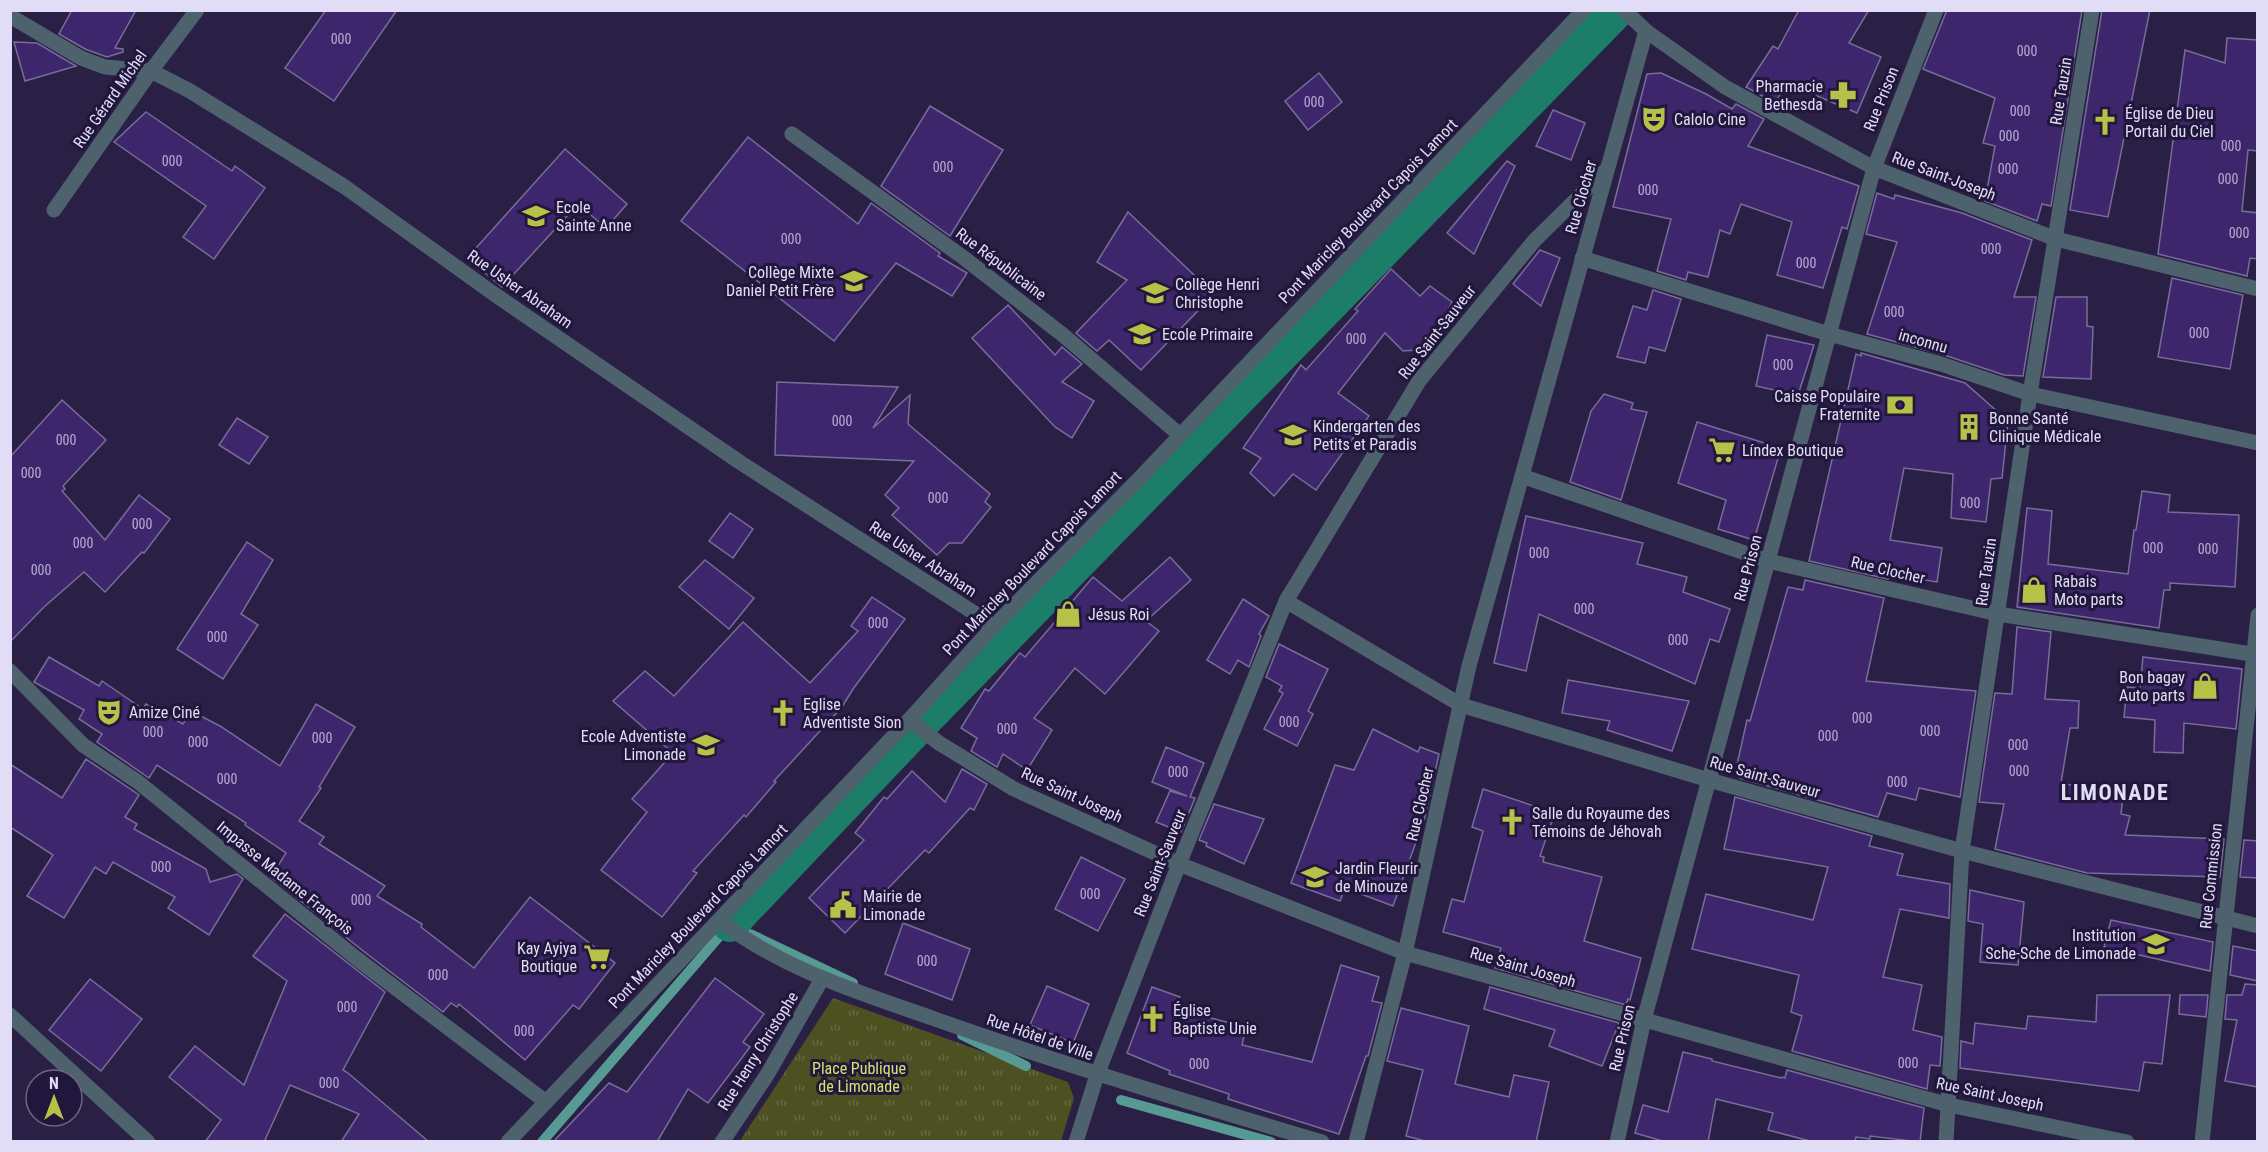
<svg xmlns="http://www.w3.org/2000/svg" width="2268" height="1152" font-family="'Roboto Condensed',sans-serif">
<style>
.park{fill:url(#park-tufts)}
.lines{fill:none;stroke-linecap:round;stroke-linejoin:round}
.stream{stroke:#579a93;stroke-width:10}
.canal{stroke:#1c7d68;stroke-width:36}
.building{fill:#3d266c;stroke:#776d99;stroke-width:1.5}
.minor{stroke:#4e626e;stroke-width:15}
.tertiary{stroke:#4e626e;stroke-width:15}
.labels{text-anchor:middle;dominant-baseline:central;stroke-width:6;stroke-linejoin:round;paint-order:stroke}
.number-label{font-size:14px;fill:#b9afd4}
.poi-label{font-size:16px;fill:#e2ddf6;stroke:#21163b;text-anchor:start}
.street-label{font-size:16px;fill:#e2ddf6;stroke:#21163b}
.park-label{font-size:16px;fill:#d7e36b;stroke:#21163b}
.district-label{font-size:22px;font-weight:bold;letter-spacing:1.5px;fill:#e2ddf6;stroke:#21163b}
</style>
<defs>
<pattern id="park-tufts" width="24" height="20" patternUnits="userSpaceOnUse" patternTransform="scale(1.5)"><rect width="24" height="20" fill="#4d5121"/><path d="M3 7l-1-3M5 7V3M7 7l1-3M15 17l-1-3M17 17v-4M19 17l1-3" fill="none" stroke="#666a42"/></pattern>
</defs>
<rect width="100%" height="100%" fill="#2a2046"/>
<!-- park -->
<polygon class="park" points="833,998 1068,1082 1074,1098 1061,1141 740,1141"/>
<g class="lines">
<!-- stream -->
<g class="stream">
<polyline points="750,934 853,983"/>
<polyline points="962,1035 1026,1066"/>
<polyline points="1121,1100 1271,1142"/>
<polyline points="542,1142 730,924 734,926"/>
</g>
<!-- canal -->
<polyline class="canal" points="730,924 925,719 1617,10"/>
</g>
<!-- building -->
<g class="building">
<polygon points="72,10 136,10 115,48 123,49 123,52 107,57 85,49 59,34"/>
<polygon points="326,10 397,10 334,101 285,68"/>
<polygon points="1799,10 1869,10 1849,43 1881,57 1857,113 1787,83 1775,103 1746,87 1773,46 1778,49"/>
<polygon points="1947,10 2082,10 2051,206 2042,204 2037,221 1985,201 1995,146 1983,143 1995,98 1923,69"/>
<polygon points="2102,10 2150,10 2108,217 2070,210"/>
<polygon points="2227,38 2258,40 2258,151 2248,150 2242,211 2258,213 2258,259 2250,258 2247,276 2158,254 2185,50 2225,63"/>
<polygon points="14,42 37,43 76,66 25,81"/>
<polygon points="1319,73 1342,102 1308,130 1285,101"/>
<polygon points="1661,73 1706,94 1732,109 1736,104 1764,119 1748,146 1859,186 1847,229 1842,227 1823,288 1777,275 1792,222 1741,204 1730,234 1720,230 1708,277 1688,272 1686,280 1657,271 1671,219 1613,207 1647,74"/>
<polygon points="930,106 1003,150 950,236 881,186"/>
<polygon points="1553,110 1585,123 1571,160 1536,146"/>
<polygon points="146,112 232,171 235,166 265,188 214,259 183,237 206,206 114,142"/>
<polygon points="748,137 858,224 871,203 940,253 938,256 967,273 952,296 896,263 834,341 681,221"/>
<polygon points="565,149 627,204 606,228 578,204 502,287 467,258"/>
<polygon points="1507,161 1515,166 1474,254 1447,233"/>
<polygon points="1877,193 1894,199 1895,195 1962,213 2032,240 2014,297 2036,297 2023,376 2004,375 1944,355 1867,334 1897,242 1866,234"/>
<polygon points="1128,212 1214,294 1141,370 1109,340 1097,351 1076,333 1127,280 1097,262"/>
<polygon points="1540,250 1560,258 1541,306 1513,284"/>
<polygon points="1391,269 1420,296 1430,286 1452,302 1437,334 1417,350 1403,351 1385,333 1338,393 1369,416 1316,490 1293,474 1274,496 1250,473 1261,458 1243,448 1301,365 1306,370 1358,311 1355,309"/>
<polygon points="2172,278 2243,295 2230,369 2158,357"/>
<polygon points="1653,290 1681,299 1665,351 1649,347 1645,363 1617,357 1633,306 1647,310"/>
<polygon points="2056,297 2087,297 2087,326 2093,327 2091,379 2043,377"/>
<polygon points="1008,305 1055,355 1062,347 1082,364 1062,382 1094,401 1072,438 1055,427 972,338"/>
<polygon points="1767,335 1814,345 1798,395 1756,386"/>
<polygon points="1861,353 1965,383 2008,421 2002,478 1991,479 1986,522 1951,518 1953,474 1904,468 1890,540 1942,548 1937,582 1889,574 1888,579 1809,561 1856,354 1861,356"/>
<polygon points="777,382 898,387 873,428 910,395 908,424 990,494 985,502 991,507 962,543 949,543 937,555 892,515 899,508 885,495 914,461 775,455"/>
<polygon points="1604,394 1633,403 1631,409 1647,412 1621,500 1570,482 1591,411"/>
<polygon points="62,400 106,440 63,486 65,489 62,491 105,540 139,495 170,519 144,553 142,552 105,592 84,572 44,607 10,642 10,457"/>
<polygon points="237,418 268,437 249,464 219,445"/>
<polygon points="1697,422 1781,448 1754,540 1718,529 1726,500 1678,483"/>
<polygon points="2142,491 2170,495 2168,512 2239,515 2235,587 2170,583 2170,590 2164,590 2159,628 2017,607 2027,508 2052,511 2048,564 2128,574 2134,530 2136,530"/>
<polygon points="730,513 753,529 733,558 709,541"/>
<polygon points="1526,516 1643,543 1637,564 1687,577 1683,592 1730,609 1719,642 1710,639 1695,684 1539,614 1526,671 1494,663"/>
<polygon points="247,542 273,560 241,614 258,625 223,679 177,649"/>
<polygon points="1170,557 1191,580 1146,621 1159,631 1105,694 1075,668 1034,718 1052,730 1027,770 1003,754 997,767 971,751 977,738 961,728 985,689 989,691 1020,653 1025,657 1093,577 1122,601"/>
<polygon points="705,560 754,598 729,629 679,587"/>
<polygon points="1805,580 1884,598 1866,681 1976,691 1960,797 1919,788 1916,800 1887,793 1878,817 1739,778 1741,770 1736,769 1747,720 1750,721 1788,587 1803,590"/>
<polygon points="872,597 905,619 853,689 842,707 774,781 776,782 746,817 744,815 693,871 697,873 662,917 601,870 647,812 632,799 673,753 613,701 645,671 674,696 743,622 810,683 858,631 851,626"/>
<polygon points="1243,599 1269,616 1259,634 1261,636 1249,667 1238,660 1230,674 1207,660"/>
<polygon points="2017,627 2051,632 2045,699 2079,701 2078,728 2070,728 2061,783 2123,796 2121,814 2130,816 2125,835 2224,839 2220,877 2087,873 1995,849 2004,804 1979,802 1995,693 2012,694"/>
<polygon points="1279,644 1328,669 1308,711 1313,714 1297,746 1264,729 1283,693 1279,691 1282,686 1266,677"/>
<polygon points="49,657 99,686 102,681 143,709 146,704 183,724 191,711 220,726 280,766 316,704 355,727 319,787 321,788 299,821 324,837 319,844 385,886 377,896 422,924 421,927 474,968 530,897 615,963 579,1009 573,1005 525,1060 459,1004 457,1007 451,1003 443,1012 362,950 271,877 286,853 245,825 246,823 157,765 149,778 97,742 102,734 79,719 84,710 34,682"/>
<polygon points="2143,657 2242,669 2236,729 2184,723 2183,753 2154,752 2155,720 2124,717 2127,687 2140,688"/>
<polygon points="1568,680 1689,701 1672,751 1607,730 1610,721 1562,713"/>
<polygon points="1373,729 1418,752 1420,747 1439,754 1425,817 1393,906 1345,888 1340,901 1291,883 1335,765 1354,770"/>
<polygon points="1166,747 1204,763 1190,797 1195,798 1181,832 1156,822 1170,791 1187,796 1152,782"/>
<polygon points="86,759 139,795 125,817 137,824 134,829 206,869 210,882 237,874 243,879 209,935 168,908 175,897 113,862 106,874 95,867 64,918 27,896 53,855 10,827 10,764 62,798"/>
<polygon points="962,769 987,784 974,810 970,808 929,853 925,850 845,933 809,898 864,840 855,833 884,797 887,799 912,771 945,802"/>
<polygon points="1483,789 1555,813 1540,856 1544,857 1543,862 1602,877 1584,941 1641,958 1630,1000 1628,999 1626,1005 1495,968 1501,948 1443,932 1452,899 1464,902 1483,831 1472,827"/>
<polygon points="1735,797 1872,836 1869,846 1903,854 1897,875 1950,884 1949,918 1900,909 1883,977 1922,985 1913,1030 1942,1037 1940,1066 1930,1065 1927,1089 1792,1051 1802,1016 1791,1012 1799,975 1692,949 1706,894 1813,920 1828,867 1724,849"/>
<polygon points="1214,804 1264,819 1244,864 1206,846 1207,843 1199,840"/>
<polygon points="2244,840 2258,841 2258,878 2240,877"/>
<polygon points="1081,857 1125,879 1098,931 1055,909"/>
<polygon points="1970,890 2024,902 2018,965 1980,962 1983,924 1968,921"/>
<polygon points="285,914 385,992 343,1070 348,1073 429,1142 341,1142 359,1114 290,1085 264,1142 205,1142 221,1120 169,1077 195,1046 244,1085 287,981 253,956"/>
<polygon points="2111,920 2213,942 2210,971 2104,947"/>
<polygon points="903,923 970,949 952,1000 885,974"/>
<polygon points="2233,946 2258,951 2258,981 2230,975"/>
<polygon points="1341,965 1379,977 1372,1001 1382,1003 1368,1056 1366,1056 1339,1134 1228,1099 1229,1094 1169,1074 1170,1071 1127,1053 1152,987 1180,997 1176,1009 1246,1027 1242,1045 1312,1062"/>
<polygon points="715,978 764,1014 743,1042 750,1047 708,1103 688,1089 657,1142 553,1142 609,1083 627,1092"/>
<polygon points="90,979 142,1019 101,1071 49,1030"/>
<polygon points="2245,984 2258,985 2258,1087 2225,1081 2237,1020 2225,1019 2227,995 2242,995"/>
<polygon points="1047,986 1089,1004 1073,1043 1030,1025"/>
<polygon points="1490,987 1619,1023 1602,1066 1549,1046 1555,1030 1484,1009"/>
<polygon points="2097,995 2170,995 2162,1064 2144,1062 2139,1091 1960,1068 1961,1041 1973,1044 1975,1023 2026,1029 2028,1016 2096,1022"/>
<polygon points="2180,995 2208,995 2206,1017 2179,1014"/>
<polygon points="1401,1008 1469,1026 1455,1084 1509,1097 1514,1075 1549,1082 1536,1142 1429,1142 1406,1136 1423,1070 1387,1061"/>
<polygon points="1683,1052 1712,1059 1712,1061 1781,1078 1782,1077 1785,1078 1787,1070 1924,1108 1920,1142 1870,1136 1870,1139 1856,1137 1855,1142 1814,1142 1768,1130 1773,1113 1716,1099 1708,1142 1666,1142 1635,1133 1643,1105 1668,1112"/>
</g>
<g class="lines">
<!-- minor -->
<g class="minor">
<polyline points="1624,10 1646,31 1725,87 1874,168 2056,239 2258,289"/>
<polyline points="10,16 81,58 105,67 151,71 190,91 345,187 494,294 741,463 979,616 993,627"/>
<polyline points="792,134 964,258 1063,335 1180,435"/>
<polyline points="54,210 151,71 197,10"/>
<polyline points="1582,258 1829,334 1941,364 2030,394 2258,443"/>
<polyline points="1522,476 1768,561 1998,614 2258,655"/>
<polyline points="1286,601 1461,705 1709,780 1962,851 2258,926"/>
<polyline points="10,671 83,745 138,782 356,958 546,1102"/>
<polyline points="909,720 939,743 1014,789 1179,864 1405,953 1949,1105 2127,1142"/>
<path d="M 719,920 C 782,969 858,992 932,1018 C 1061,1064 1191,1103 1322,1142"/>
<polyline points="10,1015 148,1142"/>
<polyline points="722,1142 767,1075 822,979"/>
<polyline points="1076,1142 1097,1075 1179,864 1286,601 1419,381 1534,241 1605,171"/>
<polyline points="1356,1142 1405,953 1469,666 1646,31"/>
<polyline points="1617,1142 1644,1020 1874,168 1936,10"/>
<polyline points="1946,1142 1962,851 2030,394 2092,10"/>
<polyline points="2202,1142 2258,615"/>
</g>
<!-- tertiary -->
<polyline class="tertiary" points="508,1142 909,720 993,627 1137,481 1584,10"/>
</g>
<!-- icons -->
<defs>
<symbol id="pharmacy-bare" viewBox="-9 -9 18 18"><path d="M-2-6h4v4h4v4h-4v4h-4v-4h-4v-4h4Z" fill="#b6c148" stroke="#21163b" stroke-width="2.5" paint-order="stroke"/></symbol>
<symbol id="theatre-bare" viewBox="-9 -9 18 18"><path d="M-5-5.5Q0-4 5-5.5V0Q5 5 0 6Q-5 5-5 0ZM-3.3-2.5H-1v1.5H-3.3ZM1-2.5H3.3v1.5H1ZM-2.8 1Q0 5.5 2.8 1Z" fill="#b6c148" stroke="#21163b" stroke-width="2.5" paint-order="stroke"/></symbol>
<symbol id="church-bare" viewBox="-9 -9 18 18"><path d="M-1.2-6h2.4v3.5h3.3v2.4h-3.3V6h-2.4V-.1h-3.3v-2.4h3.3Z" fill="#b6c148" stroke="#21163b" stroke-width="2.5" paint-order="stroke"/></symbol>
<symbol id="school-bare" viewBox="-9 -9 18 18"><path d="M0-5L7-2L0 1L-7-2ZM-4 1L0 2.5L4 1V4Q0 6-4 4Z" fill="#b6c148" stroke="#21163b" stroke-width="2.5" paint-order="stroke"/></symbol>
<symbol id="bank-bare" viewBox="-9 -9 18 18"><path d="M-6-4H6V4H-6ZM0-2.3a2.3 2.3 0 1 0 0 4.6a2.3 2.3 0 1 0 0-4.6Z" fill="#b6c148" stroke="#21163b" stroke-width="2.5" paint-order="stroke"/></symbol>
<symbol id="building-bare" viewBox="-9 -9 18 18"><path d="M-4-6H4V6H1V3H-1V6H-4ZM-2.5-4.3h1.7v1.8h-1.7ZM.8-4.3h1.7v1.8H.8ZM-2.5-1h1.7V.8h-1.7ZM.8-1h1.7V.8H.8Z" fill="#b6c148" stroke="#21163b" stroke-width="2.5" paint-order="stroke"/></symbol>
<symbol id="supermarket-bare" viewBox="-9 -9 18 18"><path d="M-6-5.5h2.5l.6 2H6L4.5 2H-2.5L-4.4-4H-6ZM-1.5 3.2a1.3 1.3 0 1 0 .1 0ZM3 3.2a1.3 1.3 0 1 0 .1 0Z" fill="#b6c148" stroke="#21163b" stroke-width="2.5" paint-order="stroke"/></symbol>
<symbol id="shop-bare" viewBox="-9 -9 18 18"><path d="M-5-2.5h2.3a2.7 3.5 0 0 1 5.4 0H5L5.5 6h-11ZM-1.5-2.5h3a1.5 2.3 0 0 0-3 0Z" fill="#b6c148" stroke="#21163b" stroke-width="2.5" paint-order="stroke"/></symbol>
<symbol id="civic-bare" viewBox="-9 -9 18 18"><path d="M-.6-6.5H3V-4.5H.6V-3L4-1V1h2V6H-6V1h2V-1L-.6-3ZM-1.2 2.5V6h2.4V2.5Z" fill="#b6c148" stroke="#21163b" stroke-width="2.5" paint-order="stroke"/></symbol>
</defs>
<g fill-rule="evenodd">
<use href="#pharmacy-bare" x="1824" y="76" width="38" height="38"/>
<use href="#theatre-bare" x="1635" y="100" width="38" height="38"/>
<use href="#church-bare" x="2086" y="103" width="38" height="38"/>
<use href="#school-bare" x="517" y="197" width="38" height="38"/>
<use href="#school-bare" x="835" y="262" width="38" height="38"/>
<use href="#school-bare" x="1136" y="274" width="38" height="38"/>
<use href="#school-bare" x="1123" y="315" width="38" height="38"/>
<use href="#bank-bare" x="1881" y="386" width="38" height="38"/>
<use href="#building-bare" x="1950" y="408" width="38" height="38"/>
<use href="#school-bare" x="1274" y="416" width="38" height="38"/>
<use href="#supermarket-bare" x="1703" y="431" width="38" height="38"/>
<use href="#shop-bare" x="2015" y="571" width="38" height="38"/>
<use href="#shop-bare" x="1049" y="595" width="38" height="38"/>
<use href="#shop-bare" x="2186" y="667" width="38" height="38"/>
<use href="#theatre-bare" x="90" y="693" width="38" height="38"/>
<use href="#church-bare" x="764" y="694" width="38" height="38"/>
<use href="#school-bare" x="687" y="726" width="38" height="38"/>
<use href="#church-bare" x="1493" y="803" width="38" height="38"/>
<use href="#school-bare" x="1296" y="858" width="38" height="38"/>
<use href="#civic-bare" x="824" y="886" width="38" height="38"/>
<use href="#school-bare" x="2137" y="925" width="38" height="38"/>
<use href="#supermarket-bare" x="578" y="938" width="38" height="38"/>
<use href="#church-bare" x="1134" y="1000" width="38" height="38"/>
</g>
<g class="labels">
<!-- number labels -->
<g class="number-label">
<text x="341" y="39">000</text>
<text x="2027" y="51">000</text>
<text x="1314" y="102">000</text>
<text x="2020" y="111">000</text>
<text x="2009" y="136">000</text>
<text x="2231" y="146">000</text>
<text x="172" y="161">000</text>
<text x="943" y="167">000</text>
<text x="2008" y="169">000</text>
<text x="2228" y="179">000</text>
<text x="1648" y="190">000</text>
<text x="2239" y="233">000</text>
<text x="791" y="239">000</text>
<text x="1991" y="249">000</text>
<text x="1806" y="263">000</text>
<text x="1894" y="312">000</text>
<text x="2199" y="333">000</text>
<text x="1356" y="339">000</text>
<text x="1783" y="365">000</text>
<text x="842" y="421">000</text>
<text x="66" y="440">000</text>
<text x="31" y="473">000</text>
<text x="938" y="498">000</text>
<text x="1970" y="503">000</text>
<text x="142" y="524">000</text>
<text x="83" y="543">000</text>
<text x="2153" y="548">000</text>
<text x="2208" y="549">000</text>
<text x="1539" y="553">000</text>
<text x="41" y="570">000</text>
<text x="1584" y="609">000</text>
<text x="878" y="623">000</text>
<text x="217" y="637">000</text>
<text x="1678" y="640">000</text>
<text x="1862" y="718">000</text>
<text x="1289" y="722">000</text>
<text x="1007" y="729">000</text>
<text x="1930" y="731">000</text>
<text x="153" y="732">000</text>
<text x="1828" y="736">000</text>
<text x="322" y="738">000</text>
<text x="198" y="742">000</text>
<text x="2018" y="745">000</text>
<text x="2019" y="771">000</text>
<text x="1178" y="772">000</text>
<text x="227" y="779">000</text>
<text x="1897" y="782">000</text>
<text x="161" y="867">000</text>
<text x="1090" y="894">000</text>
<text x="361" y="900">000</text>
<text x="927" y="961">000</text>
<text x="438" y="975">000</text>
<text x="347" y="1007">000</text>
<text x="524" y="1031">000</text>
<text x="1908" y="1063">000</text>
<text x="1199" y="1064">000</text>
<text x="329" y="1083">000</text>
</g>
<!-- poi labels -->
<g class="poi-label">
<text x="1823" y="86" text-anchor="end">Pharmacie<tspan x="1823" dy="18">Bethesda</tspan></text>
<text x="2125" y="113">Église de Dieu<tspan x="2125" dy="18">Portail du Ciel</tspan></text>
<text x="1674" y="119">Calolo Cine</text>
<text x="556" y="207">Ecole<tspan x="556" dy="18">Sainte Anne</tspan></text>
<text x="834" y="272" text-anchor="end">Collège Mixte<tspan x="834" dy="18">Daniel Petit Frère</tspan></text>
<text x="1175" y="284">Collège Henri<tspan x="1175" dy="18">Christophe</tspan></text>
<text x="1162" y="334">Ecole Primaire</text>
<text x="1880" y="396" text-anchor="end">Caisse Populaire<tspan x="1880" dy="18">Fraternite</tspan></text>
<text x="1989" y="418">Bonne Santé<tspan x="1989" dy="18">Clinique Médicale</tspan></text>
<text x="1313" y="426">Kindergarten des<tspan x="1313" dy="18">Petits et Paradis</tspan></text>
<text x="1742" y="450">Líndex Boutique</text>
<text x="2054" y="581">Rabais<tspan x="2054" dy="18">Moto parts</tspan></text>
<text x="1088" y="614">Jésus Roi</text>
<text x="2185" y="677" text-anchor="end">Bon bagay<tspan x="2185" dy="18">Auto parts</tspan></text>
<text x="803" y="704">Eglise<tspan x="803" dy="18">Adventiste Sion</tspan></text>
<text x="129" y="712">Amize Ciné</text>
<text x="686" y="736" text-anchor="end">Ecole Adventiste<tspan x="686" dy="18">Limonade</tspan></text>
<text x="1532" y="813">Salle du Royaume des<tspan x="1532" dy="18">Témoins de Jéhovah</tspan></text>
<text x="1335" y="868">Jardin Fleurir<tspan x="1335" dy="18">de Minouze</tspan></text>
<text x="863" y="896">Mairie de<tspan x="863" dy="18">Limonade</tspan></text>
<text x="2136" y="935" text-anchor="end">Institution<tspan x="2136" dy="18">Sche-Sche de Limonade</tspan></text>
<text x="577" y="948" text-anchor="end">Kay Ayiya<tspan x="577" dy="18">Boutique</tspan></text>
<text x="1173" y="1010">Église<tspan x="1173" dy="18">Baptiste Unie</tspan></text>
</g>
<!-- street labels -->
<g class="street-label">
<text transform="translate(2061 91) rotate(-81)">Rue Tauzin</text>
<text transform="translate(110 99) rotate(-55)">Rue Gérard Michel</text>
<text transform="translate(1881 99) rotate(-68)">Rue Prison</text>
<text transform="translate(1944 176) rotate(21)">Rue Saint-Joseph</text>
<text transform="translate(1581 197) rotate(-74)">Rue Clocher</text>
<text transform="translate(1368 211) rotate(-46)">Pont Maricley Boulevard Capois Lamort</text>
<text transform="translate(1001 264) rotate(37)">Rue Républicaine</text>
<text transform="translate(520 289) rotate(35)">Rue Usher Abraham</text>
<text transform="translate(1437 332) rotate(-52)">Rue Saint-Sauveur</text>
<text transform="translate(1923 341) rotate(16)">inconnu</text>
<text transform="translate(923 559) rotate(33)">Rue Usher Abraham</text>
<text transform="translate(1032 563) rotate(-46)">Pont Maricley Boulevard Capois Lamort</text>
<text transform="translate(1748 568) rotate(-75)">Rue Prison</text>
<text transform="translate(1888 570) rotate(13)">Rue Clocher</text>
<text transform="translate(1986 572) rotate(-82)">Rue Tauzin</text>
<text transform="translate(1765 777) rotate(16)">Rue Saint-Sauveur</text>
<text transform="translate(1072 795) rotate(25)">Rue Saint Joseph</text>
<text transform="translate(1420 804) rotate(-77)">Rue Clocher</text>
<text transform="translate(1160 863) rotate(-68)">Rue Saint-Sauveur</text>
<text transform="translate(2211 876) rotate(-84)">Rue Commission</text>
<text transform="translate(285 878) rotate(39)">Impasse Madame François</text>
<text transform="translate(698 916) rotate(-46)">Pont Maricley Boulevard Capois Lamort</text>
<text transform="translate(1523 967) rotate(16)">Rue Saint Joseph</text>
<text transform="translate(1040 1037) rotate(19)">Rue Hôtel de Ville</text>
<text transform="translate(1622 1038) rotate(-77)">Rue Prison</text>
<text transform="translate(758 1051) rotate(-58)">Rue Henry Christophe</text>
<text transform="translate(1990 1094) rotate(12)">Rue Saint Joseph</text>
</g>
<!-- park labels -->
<g class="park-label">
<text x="859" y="1068">Place Publique<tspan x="859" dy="18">de Limonade</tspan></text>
</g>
<!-- district labels -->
<g class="district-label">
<text x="2115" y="792">LIMONADE</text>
</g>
</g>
<!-- border -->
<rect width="2268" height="1152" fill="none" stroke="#e2ddf6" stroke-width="24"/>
<!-- north arrow -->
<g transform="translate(54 1098)"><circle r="28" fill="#21163b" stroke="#6e6686" stroke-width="1.5"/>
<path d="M0-4.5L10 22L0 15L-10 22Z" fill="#b6c148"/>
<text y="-9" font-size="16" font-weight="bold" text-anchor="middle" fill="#e2ddf6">N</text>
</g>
</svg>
